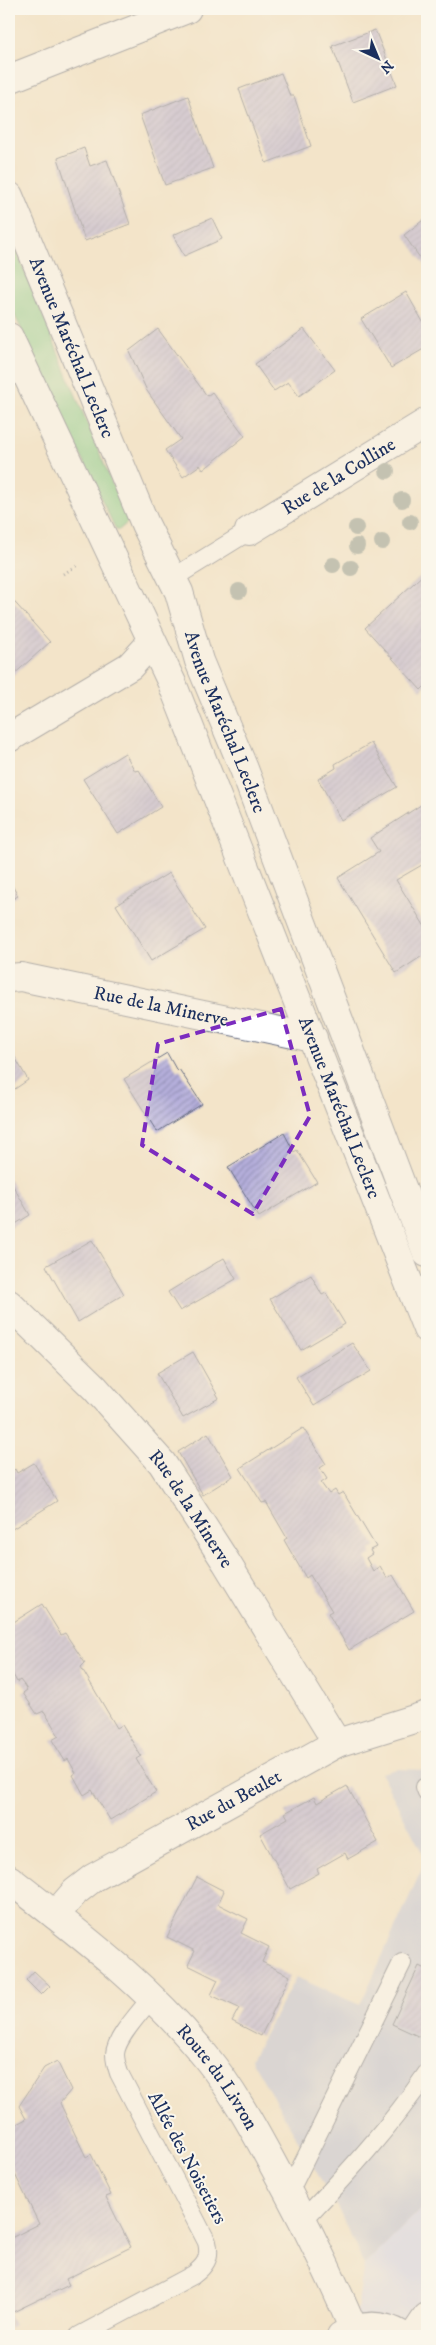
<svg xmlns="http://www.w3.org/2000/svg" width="436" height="2345" font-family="'IM FELL DW Pica',serif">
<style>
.built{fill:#d3d9f9}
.industrial{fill:#bcc3de}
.green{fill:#80cd8c;stroke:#4e7e75}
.building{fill:url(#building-hatch)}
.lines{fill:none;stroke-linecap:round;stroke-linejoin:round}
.service-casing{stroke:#676e83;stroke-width:20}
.minor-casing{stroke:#676e83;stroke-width:30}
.tertiary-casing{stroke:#676e83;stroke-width:30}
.primary-casing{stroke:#676e83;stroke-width:30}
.path{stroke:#676e83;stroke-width:3;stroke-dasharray:1 4;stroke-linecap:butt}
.service{stroke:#fff;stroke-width:18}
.minor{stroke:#fff;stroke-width:28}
.tertiary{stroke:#fff;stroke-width:28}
.primary{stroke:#fff;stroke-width:28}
.tree{fill:#8d9a96}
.marked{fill:none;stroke:#7b2cbf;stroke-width:4;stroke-dasharray:10 6;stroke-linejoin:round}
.labels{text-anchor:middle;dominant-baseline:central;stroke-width:4;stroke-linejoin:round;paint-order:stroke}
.street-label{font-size:19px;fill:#1b2f5e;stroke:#fbf7ec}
</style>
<defs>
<pattern id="building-hatch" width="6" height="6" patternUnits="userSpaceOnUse" patternTransform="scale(1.25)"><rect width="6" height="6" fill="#b5afdb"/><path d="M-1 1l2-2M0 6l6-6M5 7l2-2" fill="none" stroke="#928fb5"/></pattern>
</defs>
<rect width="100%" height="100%" fill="#fbf7ec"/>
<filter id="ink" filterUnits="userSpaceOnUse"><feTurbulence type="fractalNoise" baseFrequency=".02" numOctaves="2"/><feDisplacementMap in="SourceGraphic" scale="10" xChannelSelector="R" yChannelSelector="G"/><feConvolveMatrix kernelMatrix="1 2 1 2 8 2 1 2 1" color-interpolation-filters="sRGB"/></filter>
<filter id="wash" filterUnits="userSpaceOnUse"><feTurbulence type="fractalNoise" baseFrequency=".0096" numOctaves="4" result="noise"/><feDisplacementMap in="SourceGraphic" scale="20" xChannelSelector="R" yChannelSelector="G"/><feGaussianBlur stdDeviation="1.12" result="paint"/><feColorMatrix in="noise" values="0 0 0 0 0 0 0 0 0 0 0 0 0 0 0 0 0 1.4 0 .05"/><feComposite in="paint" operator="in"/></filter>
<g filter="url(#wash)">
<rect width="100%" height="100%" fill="#f3e4c9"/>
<!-- built -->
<polygon class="built" points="427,2203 427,2336 354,2330 364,2265"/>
<!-- industrial -->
<polygon class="industrial" points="397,1769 427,1770 427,2203 364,2265 339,2211 251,2059 296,1977 360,2005 426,1860 381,1773"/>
<!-- green -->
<polygon class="green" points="9,233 128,522 119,530 115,528 9,303"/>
<g id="blocks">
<!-- building -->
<g class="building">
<polygon points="375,30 397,85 353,102 332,46"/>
<polygon points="281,73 290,96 294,96 311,146 266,163 239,89"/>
<polygon points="188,96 213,168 165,185 140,115"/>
<polygon points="84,148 90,166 107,160 130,224 85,241 58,158"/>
<polygon points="427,217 427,264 425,265 404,235"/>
<polygon points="212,218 222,239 184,256 173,235"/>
<polygon points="406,292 427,329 427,347 391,368 361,319"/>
<polygon points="158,329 207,396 212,392 245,436 203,470 200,465 183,477 165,450 181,439 147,391 129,351"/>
<polygon points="304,329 335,370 299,396 288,382 274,391 255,364"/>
<polygon points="427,571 427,684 421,690 365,628"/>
<polygon points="9,596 50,642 11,677 9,675"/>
<polygon points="371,743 397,787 341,820 318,779 336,768 335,764"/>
<polygon points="125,753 135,771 139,770 161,807 118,834 83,779"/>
<polygon points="427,801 427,862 396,880 427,930 427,953 396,973 338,878 379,852 370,838"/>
<polygon points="169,873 205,929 151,961 116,905"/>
<polygon points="9,880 18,896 9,901"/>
<polygon points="9,1047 28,1080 9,1093"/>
<polygon points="167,1053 177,1071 179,1069 202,1104 157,1132 124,1079"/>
<polygon points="284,1133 294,1152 297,1150 317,1182 259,1217 228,1167"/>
<polygon points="9,1179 30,1215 9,1228"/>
<polygon points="92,1240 124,1294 78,1322 46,1266"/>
<polygon points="224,1258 236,1279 180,1311 168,1292"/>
<polygon points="311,1275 322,1295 326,1293 345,1324 301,1350 270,1299"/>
<polygon points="352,1343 371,1371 314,1406 296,1377"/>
<polygon points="193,1352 219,1398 183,1418 157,1373"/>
<polygon points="303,1428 326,1464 320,1468 327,1479 321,1483 329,1494 335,1490 338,1495 343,1492 376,1547 370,1550 372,1554 366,1558 373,1571 380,1566 387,1578 393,1575 414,1611 349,1650 328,1613 332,1611 310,1575 306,1578 284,1540 287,1538 266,1502 262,1503 240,1468"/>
<polygon points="208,1433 233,1476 203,1495 178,1452"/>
<polygon points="34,1463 57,1501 9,1531 9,1474 15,1469 17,1473"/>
<polygon points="42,1604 61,1635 65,1633 85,1663 81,1667 117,1728 122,1725 141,1756 136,1759 156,1792 110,1820 92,1790 84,1795 73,1775 76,1773 68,1759 65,1761 52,1740 59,1736 44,1711 37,1714 23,1693 27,1690 24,1685 20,1680 17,1682 9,1667 9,1664 13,1662 9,1655 9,1625"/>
<polygon points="347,1786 378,1842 348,1859 345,1853 317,1869 319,1873 290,1889 260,1834 288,1818 285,1813 314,1797 317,1803"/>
<polygon points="197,1877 224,1891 218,1904 248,1919 241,1933 269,1947 262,1962 290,1976 261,2036 232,2021 239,2008 211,1995 218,1980 188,1965 195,1951 167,1937"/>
<polygon points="419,1966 427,1970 427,2022 420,2037 392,2024"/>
<polygon points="34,1971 50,1986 41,1995 26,1980"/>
<polygon points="57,2061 71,2090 60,2103 86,2157 91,2154 111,2195 106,2197 131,2247 66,2279 69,2285 9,2314 14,2325 9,2328 9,2239 39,2224 9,2162 9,2128 26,2119 19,2106 44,2068"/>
</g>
</g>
</g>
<g filter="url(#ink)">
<use href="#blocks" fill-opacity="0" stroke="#676e83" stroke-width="1"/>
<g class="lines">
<defs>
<g id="service">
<polyline points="173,578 249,531"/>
<polyline points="425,1787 427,1792"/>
<polyline points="289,2192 402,1963"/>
<path d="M 303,2220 C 347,2174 391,2126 427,2073"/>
<path d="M 79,2336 L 193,2275 C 205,2266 211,2258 207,2242 L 119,2073 C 117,2067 115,2060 115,2054 C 116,2037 141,2012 151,1998"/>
</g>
<g id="minor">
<polyline points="9,79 187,9"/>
<path id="s1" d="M 249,531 L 427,422"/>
<polyline points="9,738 130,666 152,642"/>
<path id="s2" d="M 9,978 L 21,977 L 313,1038"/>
<path id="s3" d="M 9,1304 L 95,1388 L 162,1463 L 226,1562 L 337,1743"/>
<polyline points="414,2336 427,2317"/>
</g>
<g id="tertiary">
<path id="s4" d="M 9,1879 C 78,1933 150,1987 206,2057 C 231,2088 251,2124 270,2159 C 301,2215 329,2271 354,2330"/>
<path id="s5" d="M 55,1915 L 75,1892 L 93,1878 L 337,1743 L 427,1715"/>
<path d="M 341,2336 C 362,2324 382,2323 403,2336"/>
</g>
<g id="primary">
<path id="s6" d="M 9,196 L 145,524 L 179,592 L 199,661 L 244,769 L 427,1253"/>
<path id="s7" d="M 9,337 L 172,683 L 427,1329"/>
</g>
</defs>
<!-- service casing -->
<use href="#service" class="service-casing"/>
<!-- minor casing -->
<use href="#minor" class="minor-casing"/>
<!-- tertiary casing -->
<use href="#tertiary" class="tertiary-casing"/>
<!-- primary casing -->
<use href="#primary" class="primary-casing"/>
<!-- path -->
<polyline class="path" points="63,574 80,564"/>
<!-- service -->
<use href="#service" class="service"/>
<!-- minor -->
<use href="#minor" class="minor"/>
<!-- tertiary -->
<use href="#tertiary" class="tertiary"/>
<!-- primary -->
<use href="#primary" class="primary"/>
</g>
<!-- trees -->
<g class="tree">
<circle cx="387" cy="471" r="8"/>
<circle cx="402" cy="500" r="8"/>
<circle cx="410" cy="522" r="8"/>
<circle cx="356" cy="528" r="8"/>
<circle cx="382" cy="542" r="8"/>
<circle cx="357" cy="546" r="8"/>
<circle cx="333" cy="565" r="8"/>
<circle cx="351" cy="568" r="8"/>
<circle cx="239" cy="591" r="8"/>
</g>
</g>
<!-- marked area -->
<path d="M0 0H436V2345H0ZM 281,1009 L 310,1116 L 253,1214 L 142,1145 L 158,1044 Z" fill="#f3e4c9" fill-opacity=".55" fill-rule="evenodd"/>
<path class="marked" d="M 281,1009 L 310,1116 L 253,1214 L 142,1145 L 158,1044 Z"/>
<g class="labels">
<!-- street labels -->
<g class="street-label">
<text stroke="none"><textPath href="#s6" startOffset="164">Avenue Maréchal Leclerc</textPath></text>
<text stroke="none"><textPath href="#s1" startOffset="105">Rue de la Colline</textPath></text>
<text stroke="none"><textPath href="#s6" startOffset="569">Avenue Maréchal Leclerc</textPath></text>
<text stroke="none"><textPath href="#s2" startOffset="155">Rue de la Minerve</textPath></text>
<text stroke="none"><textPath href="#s7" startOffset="839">Avenue Maréchal Leclerc</textPath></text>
<text stroke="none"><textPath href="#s3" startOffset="275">Rue de la Minerve</textPath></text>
<text stroke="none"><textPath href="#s5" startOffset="214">Rue du Beulet</textPath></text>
<text stroke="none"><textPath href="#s4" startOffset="289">Route du Livron</textPath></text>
<text transform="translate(187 2158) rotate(62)">Allée des Noisetiers</text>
</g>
</g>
<!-- margin -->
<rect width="436" height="2345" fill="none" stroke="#fbf7ec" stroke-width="30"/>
<!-- north arrow -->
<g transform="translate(378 58) rotate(136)" stroke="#fbf7ec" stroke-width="4" paint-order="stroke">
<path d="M0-4L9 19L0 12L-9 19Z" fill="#1b2f5e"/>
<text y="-8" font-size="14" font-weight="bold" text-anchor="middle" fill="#1b2f5e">N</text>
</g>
</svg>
